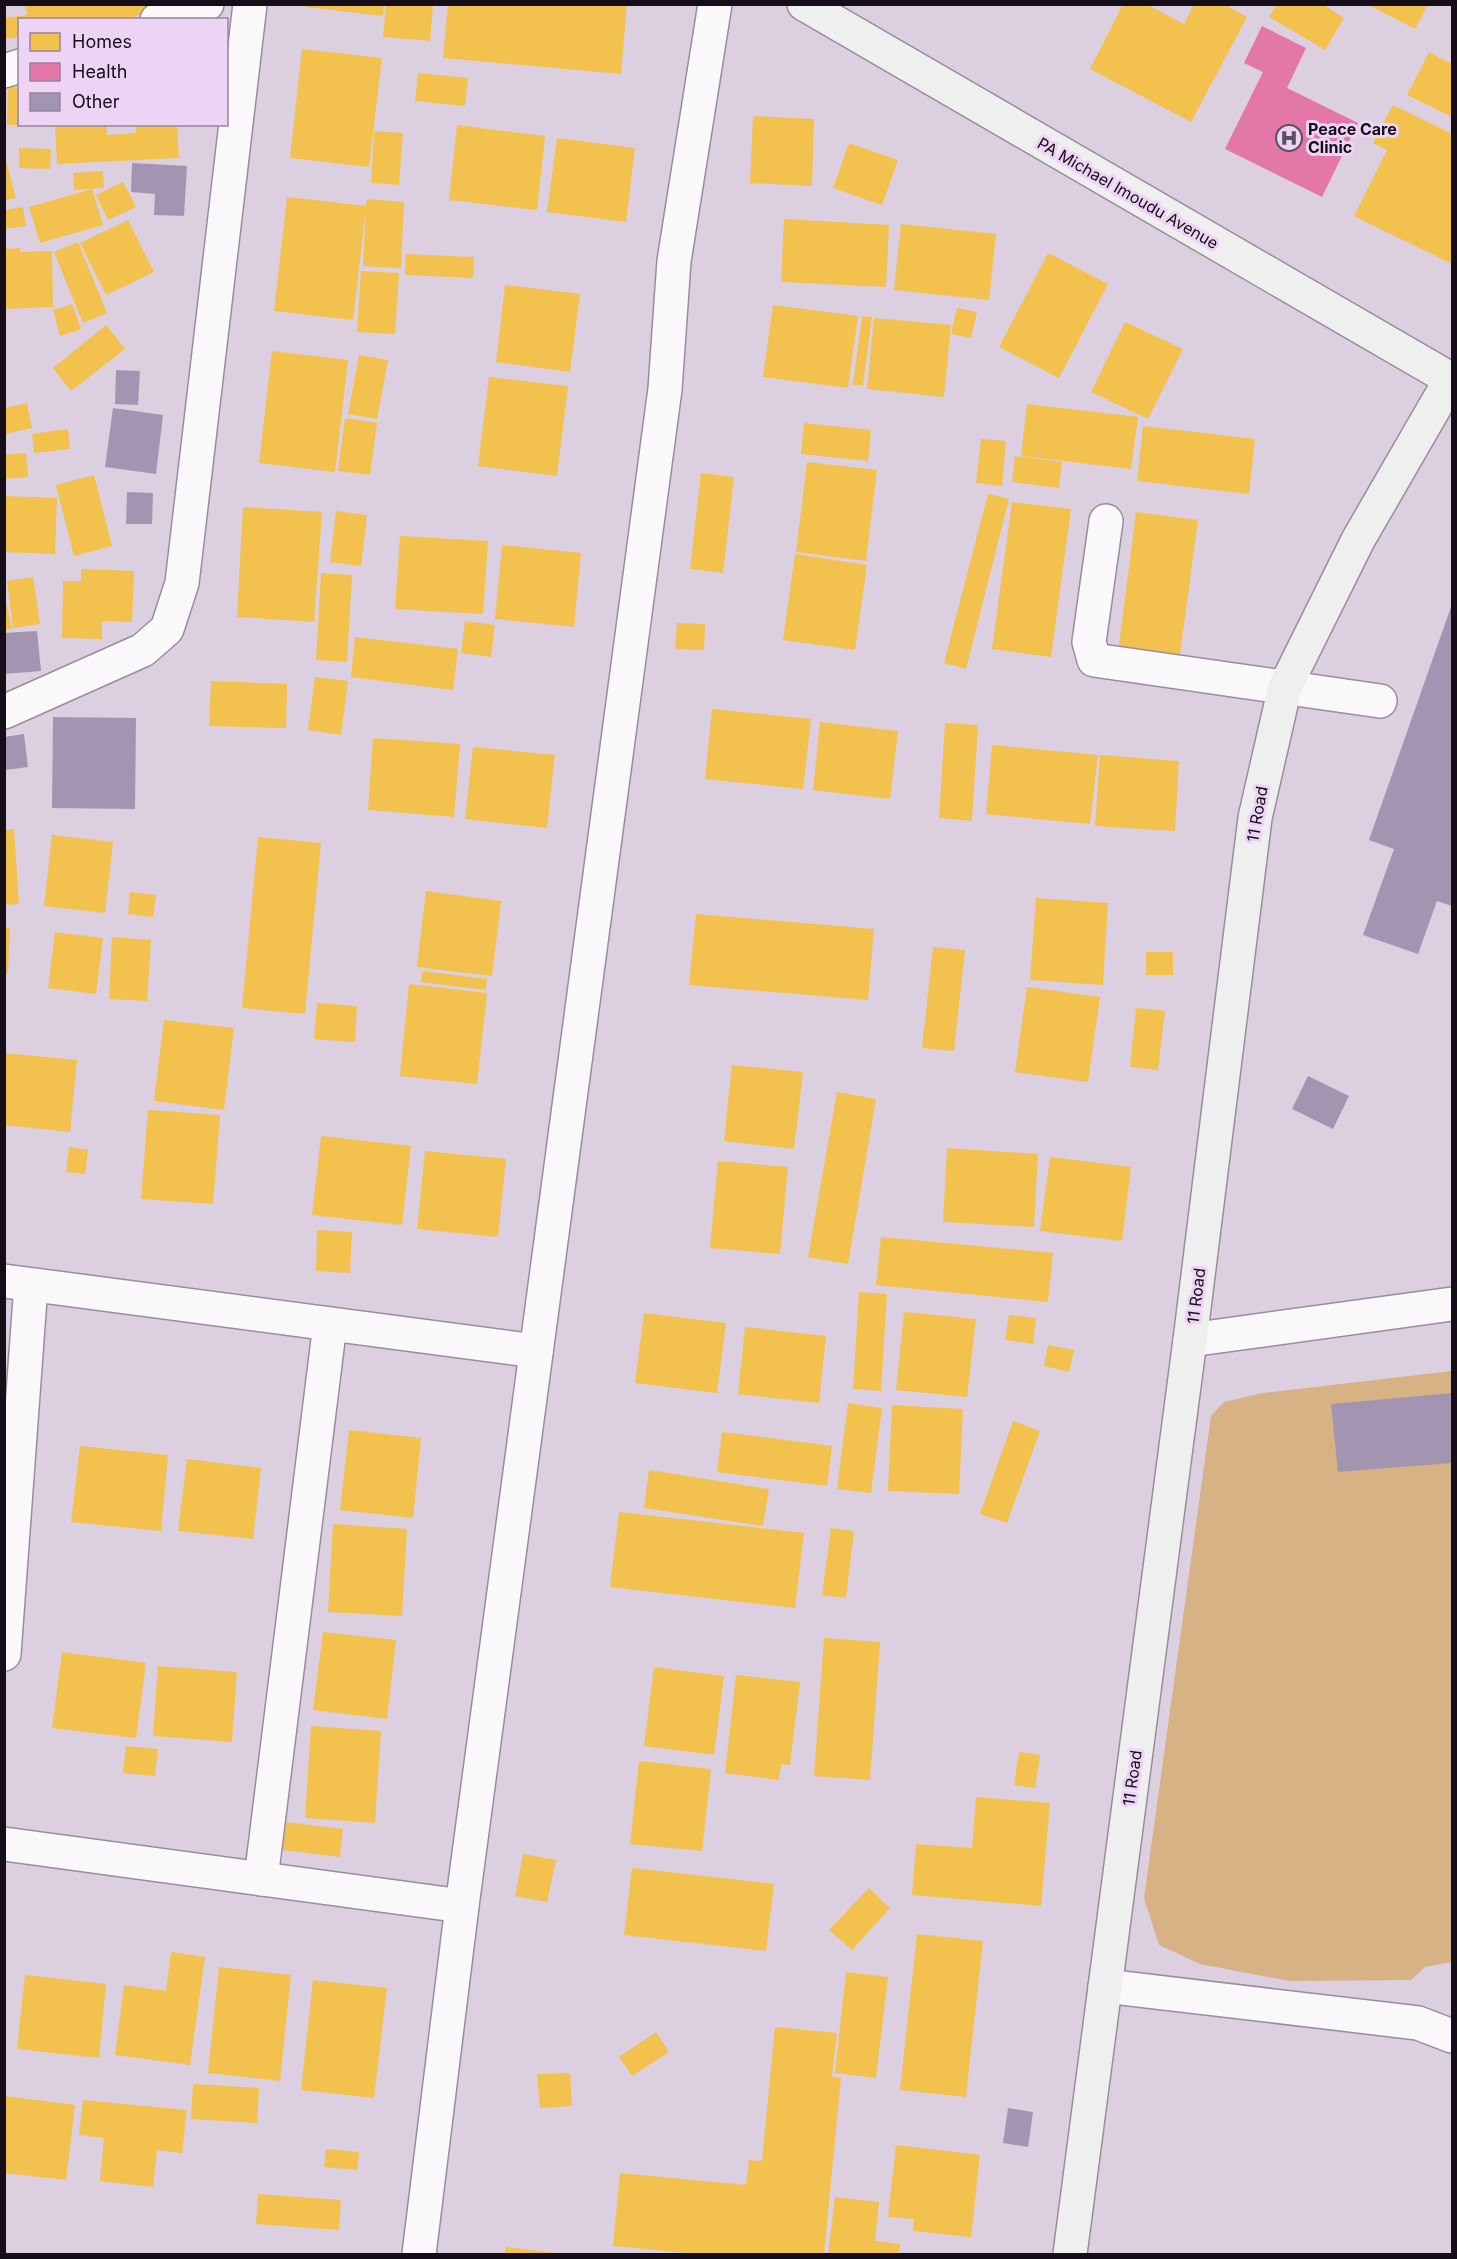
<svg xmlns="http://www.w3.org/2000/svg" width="1457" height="2259" font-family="Inter,sans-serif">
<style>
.green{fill:#d6b285}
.homes{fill:#f2c14e}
.health{fill:#e377a8}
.building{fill:#a395b2}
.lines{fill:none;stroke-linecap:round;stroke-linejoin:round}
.street-casing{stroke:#978e9b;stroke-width:36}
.secondary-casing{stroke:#978e9b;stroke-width:36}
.street{stroke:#faf8fa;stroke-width:33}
.secondary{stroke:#f0efef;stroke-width:33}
.labels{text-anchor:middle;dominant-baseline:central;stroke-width:6;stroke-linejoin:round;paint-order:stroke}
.poi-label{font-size:16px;font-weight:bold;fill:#150d18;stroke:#edd4f5;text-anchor:start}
.street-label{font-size:16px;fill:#150d18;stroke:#edd4f5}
</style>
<rect width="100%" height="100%" fill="#dccfe0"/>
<!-- green -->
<polygon class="green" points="1452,1371 1452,1962 1425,1967 1411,1980 1289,1981 1200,1964 1159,1945 1144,1898 1211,1416 1224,1402 1263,1393"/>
<!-- homes -->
<g class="homes">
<polygon points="25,4 192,4 192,6 115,20 20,20 20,37 4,39 4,18 27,15"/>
<polygon points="307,4 384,4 383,16 306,7"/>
<polygon points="386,4 433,4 430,41 383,37"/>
<polygon points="448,4 627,4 621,74 443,58"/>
<polygon points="1123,4 1146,4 1184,24 1194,4 1224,4 1247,17 1191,122 1090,69"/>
<polygon points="1277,4 1322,4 1344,18 1325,50 1269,17"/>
<polygon points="1367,4 1428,4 1415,29"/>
<polygon points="302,49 382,58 369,167 290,158"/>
<polygon points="1429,52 1452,64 1452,117 1407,95"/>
<polygon points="418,73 468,78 465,106 415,101"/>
<polygon points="8,87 20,88 20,125 7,125"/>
<polygon points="1393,105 1452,134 1452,264 1354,216 1387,150 1373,143"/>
<polygon points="753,116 814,119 812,186 750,183"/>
<polygon points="55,124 106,124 107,135 136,133 136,124 177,124 179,158 57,164"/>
<polygon points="457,125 545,136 537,210 449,200"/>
<polygon points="374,131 403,133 399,185 371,183"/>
<polygon points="557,138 635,148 626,222 547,212"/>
<polygon points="849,143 898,160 882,205 833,188"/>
<polygon points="19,148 51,149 50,169 19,168"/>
<polygon points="4,153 16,198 4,200"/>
<polygon points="103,171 104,188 74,190 73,173"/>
<polygon points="123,182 136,207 108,220 96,195"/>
<polygon points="92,189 103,225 40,243 29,207"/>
<polygon points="287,197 366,206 367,199 404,202 401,268 363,266 366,208 353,320 274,311"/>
<polygon points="23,207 26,226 4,229 4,210"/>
<polygon points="784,219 889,225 886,287 781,282"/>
<polygon points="128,220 154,272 106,295 80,243"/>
<polygon points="901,224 996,234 989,300 894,290"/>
<polygon points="78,242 107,313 83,323 54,252"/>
<polygon points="20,248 20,252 52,251 53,307 4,309 4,249"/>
<polygon points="1048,253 1108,284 1059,378 999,347"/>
<polygon points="406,254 474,257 473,278 405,275"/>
<polygon points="361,271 399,273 395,334 357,332"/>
<polygon points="505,285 580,294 570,372 496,362"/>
<polygon points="72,304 81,329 60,336 53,310"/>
<polygon points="773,305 858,316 848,388 763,377"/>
<polygon points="957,308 977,312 971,338 951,334"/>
<polygon points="862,316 872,317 863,385 853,385"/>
<polygon points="874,318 951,325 944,397 867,389"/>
<polygon points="1125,322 1183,349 1148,419 1091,392"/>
<polygon points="106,325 125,349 71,391 53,368"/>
<polygon points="272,351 348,360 335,472 259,463"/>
<polygon points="359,355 388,360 377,419 348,414"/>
<polygon points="489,377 568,386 557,476 478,466"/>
<polygon points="27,403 32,428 4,434 4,408"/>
<polygon points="1027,404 1138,417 1131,469 1021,456"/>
<polygon points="345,418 377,423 370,475 338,471"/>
<polygon points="804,423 871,430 868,461 801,454"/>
<polygon points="1143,426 1255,439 1249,494 1137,481"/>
<polygon points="68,429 70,449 34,453 32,434"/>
<polygon points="981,439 1006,441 1002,486 976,483"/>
<polygon points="26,453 28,477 4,479 4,455"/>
<polygon points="1015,456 1062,462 1059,488 1012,482"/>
<polygon points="807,462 877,470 866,561 796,552"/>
<polygon points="701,473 734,477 723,573 690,569"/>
<polygon points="94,475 112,546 74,556 56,485"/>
<polygon points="988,494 1009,499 966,669 944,663"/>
<polygon points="4,496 57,498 55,554 4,552"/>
<polygon points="1012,502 1071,509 1051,657 992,649"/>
<polygon points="243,507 322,512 314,622 237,617"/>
<polygon points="336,511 367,515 361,566 330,562"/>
<polygon points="1136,512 1198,520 1178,669 1117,661"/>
<polygon points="400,536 488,541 483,614 395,609"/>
<polygon points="502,545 581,553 574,627 495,619"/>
<polygon points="795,554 867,565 855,650 783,640"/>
<polygon points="81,569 134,571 132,622 102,621 102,639 62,638 63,581 81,581"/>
<polygon points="321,573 352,575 347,662 316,660"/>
<polygon points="33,577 40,624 13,628 7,581"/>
<polygon points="4,593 12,629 4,630"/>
<polygon points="465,621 495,625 491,657 461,653"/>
<polygon points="677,623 705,624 704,650 675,649"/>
<polygon points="355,637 458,649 453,690 351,677"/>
<polygon points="315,677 348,681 341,735 308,730"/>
<polygon points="211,681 287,684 286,728 209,726"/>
<polygon points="712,709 811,719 803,789 705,779"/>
<polygon points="820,722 898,731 890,799 813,790"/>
<polygon points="945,723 978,725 972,821 939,818"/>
<polygon points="373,738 460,744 454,817 368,810"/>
<polygon points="992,745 1098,755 1090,824 986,814"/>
<polygon points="473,747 555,755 547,828 465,819"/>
<polygon points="1100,755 1179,761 1175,831 1095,826"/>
<polygon points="14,829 19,904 5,905 5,830"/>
<polygon points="52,835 113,842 105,913 44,906"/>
<polygon points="258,837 321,843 305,1014 242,1008"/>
<polygon points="426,891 501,901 492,976 417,967"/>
<polygon points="130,892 156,895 153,917 128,914"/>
<polygon points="1036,898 1108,903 1103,985 1030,980"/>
<polygon points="696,914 874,929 868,1000 689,985"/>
<polygon points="4,927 10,928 8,973 4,973"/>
<polygon points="55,932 103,938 96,994 48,988"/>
<polygon points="112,937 151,940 147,1001 109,999"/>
<polygon points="933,947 965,950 954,1051 922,1048"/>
<rect x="1146" y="952" width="27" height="23"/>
<polygon points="422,971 487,979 486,990 421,982"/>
<polygon points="409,984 487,993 477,1084 400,1076"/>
<polygon points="1027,987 1100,997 1088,1082 1015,1072"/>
<polygon points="317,1003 357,1006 355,1042 314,1039"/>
<polygon points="1136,1008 1165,1011 1158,1070 1130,1067"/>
<polygon points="164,1020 234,1028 224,1110 154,1101"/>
<polygon points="4,1053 77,1060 70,1132 4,1125"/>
<polygon points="732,1065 803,1072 794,1149 724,1141"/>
<polygon points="837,1092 876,1099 848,1264 808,1257"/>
<polygon points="148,1110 220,1115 213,1204 141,1199"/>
<polygon points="321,1136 411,1146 402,1225 312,1215"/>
<polygon points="69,1147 88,1150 85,1174 66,1172"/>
<polygon points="947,1148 1038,1154 1034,1227 943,1222"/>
<polygon points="425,1151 506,1159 498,1237 417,1229"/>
<polygon points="1050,1157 1131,1167 1122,1241 1040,1231"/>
<polygon points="718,1161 788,1167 780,1254 710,1248"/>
<polygon points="317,1230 352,1232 350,1273 316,1271"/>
<polygon points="881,1237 1053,1253 1048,1302 876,1285"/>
<polygon points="859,1292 887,1294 881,1391 853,1389"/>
<polygon points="904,1312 976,1319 967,1397 896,1390"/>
<polygon points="644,1313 726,1323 717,1393 635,1383"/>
<polygon points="1009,1315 1036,1318 1033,1344 1005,1340"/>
<polygon points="745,1327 826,1336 819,1403 738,1394"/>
<polygon points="1048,1345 1074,1350 1069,1372 1044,1366"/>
<polygon points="848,1403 882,1408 871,1493 837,1489"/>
<polygon points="892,1405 963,1409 959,1494 888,1491"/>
<polygon points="1013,1421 1040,1431 1007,1523 980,1514"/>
<polygon points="349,1430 421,1438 413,1518 340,1510"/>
<polygon points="722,1432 832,1446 827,1486 717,1472"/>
<polygon points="80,1446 168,1455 161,1531 71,1522"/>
<polygon points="187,1459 261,1468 253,1539 178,1531"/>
<polygon points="649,1470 769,1489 763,1526 644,1508"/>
<polygon points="619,1512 804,1533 795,1608 610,1587"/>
<polygon points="333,1524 407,1529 402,1616 328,1612"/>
<polygon points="831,1528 854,1531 846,1598 822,1595"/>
<polygon points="323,1632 396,1640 387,1719 313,1710"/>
<polygon points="824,1638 880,1642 870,1780 814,1776"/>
<polygon points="62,1652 146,1663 136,1738 52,1728"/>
<polygon points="158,1666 237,1672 232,1742 153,1736"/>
<polygon points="654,1667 724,1676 714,1755 644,1746"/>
<polygon points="736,1675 800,1682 790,1765 781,1764 779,1780 725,1773"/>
<polygon points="311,1726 381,1731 375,1823 305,1818"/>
<polygon points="126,1746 158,1749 155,1776 123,1773"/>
<polygon points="1019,1752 1040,1755 1035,1788 1014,1785"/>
<polygon points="639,1761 711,1769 702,1851 630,1844"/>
<polygon points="976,1797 1050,1803 1041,1906 912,1895 916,1844 972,1848"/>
<polygon points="286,1822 343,1829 340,1857 283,1850"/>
<polygon points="523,1854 556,1860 547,1902 515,1896"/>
<polygon points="632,1868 774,1884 766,1951 624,1935"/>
<polygon points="869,1888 890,1908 852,1950 829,1930"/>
<polygon points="917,1934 983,1941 966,2097 900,2090"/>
<polygon points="171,1952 205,1957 190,2065 115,2055 124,1985 166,1991"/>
<polygon points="219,1967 291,1975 280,2081 208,2073"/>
<polygon points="846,1972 888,1977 876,2078 835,2073"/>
<polygon points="25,1975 106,1984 99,2058 17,2049"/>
<polygon points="313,1980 387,1988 374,2098 301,2090"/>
<polygon points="775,2027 837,2033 832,2077 841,2078 824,2254 698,2254 613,2246 620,2173 746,2185 749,2160 762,2161"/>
<polygon points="656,2032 669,2052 632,2076 619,2057"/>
<polygon points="570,2073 572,2106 540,2108 537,2074"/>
<polygon points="193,2084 259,2088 257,2123 191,2119"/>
<polygon points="5,2096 75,2105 66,2180 5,2173"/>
<polygon points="83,2100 187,2110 182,2153 157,2150 153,2187 100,2181 104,2138 79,2135"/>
<polygon points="896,2145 980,2155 971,2237 913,2231 914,2219 888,2217"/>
<polygon points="326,2149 359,2152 357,2170 324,2167"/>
<polygon points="258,2194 341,2200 339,2230 256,2224"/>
<polygon points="835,2197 879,2202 875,2241 900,2244 899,2254 828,2254"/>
<polygon points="506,2247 556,2253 556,2254 505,2254"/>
</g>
<!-- health -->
<polygon class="health" points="1262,26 1306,48 1287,88 1358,123 1322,197 1225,149 1263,72 1244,63"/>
<!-- building -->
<g class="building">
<polygon points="132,163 187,166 184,216 154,215 155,194 131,192"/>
<polygon points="116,370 140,371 138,405 115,404"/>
<polygon points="113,408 163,415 156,474 105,467"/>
<polygon points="127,492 153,493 152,524 126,524"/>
<polygon points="1452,604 1452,906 1437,901 1418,954 1363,935 1394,849 1369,840"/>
<polygon points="37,631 41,671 4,674 4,633"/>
<polygon points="53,717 136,718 135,809 52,808"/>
<polygon points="24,734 28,767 5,770 4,737"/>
<polygon points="1308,1076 1349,1096 1333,1129 1292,1109"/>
<polygon points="1452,1393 1452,1463 1338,1472 1331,1404"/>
<polygon points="1008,2108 1033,2112 1028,2147 1003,2143"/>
</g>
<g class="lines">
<defs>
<g id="street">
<polyline points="157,20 207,4"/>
<polyline points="4,71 20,66"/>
<polyline points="1106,521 1089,642 1094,660 1380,701"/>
<polyline points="4,712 143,650 167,629 182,583 250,4"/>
<polyline points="4,1281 536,1351"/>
<polyline points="1190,1340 1452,1304"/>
<polyline points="4,1654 31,1285"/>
<polyline points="4,1844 462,1906"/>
<polyline points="261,1879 330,1324"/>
<polyline points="1105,1986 1418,2023 1452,2036"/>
<polyline points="419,2254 462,1906 665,389 674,261 715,4"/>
</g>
<g id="secondary">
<polyline points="804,4 1452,380"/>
<polyline points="1070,2254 1190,1340 1255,818 1285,687 1358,540 1451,379"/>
</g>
</defs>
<!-- street casing -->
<use href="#street" class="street-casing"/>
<!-- secondary casing -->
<use href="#secondary" class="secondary-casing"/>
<!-- street -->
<use href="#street" class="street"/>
<!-- secondary -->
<use href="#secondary" class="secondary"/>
</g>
<!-- icons -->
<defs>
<symbol id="hospital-ring" viewBox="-11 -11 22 22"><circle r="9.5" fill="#edd4f5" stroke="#5b515e" stroke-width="1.5"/><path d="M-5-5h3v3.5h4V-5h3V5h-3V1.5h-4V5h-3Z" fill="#5b515e"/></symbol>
</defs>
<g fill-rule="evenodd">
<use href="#hospital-ring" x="1274" y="123" width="30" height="30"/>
</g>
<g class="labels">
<!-- poi labels -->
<g class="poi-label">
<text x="1308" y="129">Peace Care<tspan x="1308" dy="18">Clinic</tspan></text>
</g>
<!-- street labels -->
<g class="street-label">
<text transform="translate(1128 193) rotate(30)">PA Michael Imoudu Avenue</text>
<text transform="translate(1257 814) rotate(-80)">11 Road</text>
<text transform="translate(1196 1296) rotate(-83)">11 Road</text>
<text transform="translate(1132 1778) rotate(-82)">11 Road</text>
</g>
</g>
<!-- border -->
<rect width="1457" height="2259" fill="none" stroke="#150d18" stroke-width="12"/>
<!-- legend -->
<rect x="18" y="18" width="210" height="108" fill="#edd4f5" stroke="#97849d" stroke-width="1.5"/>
<rect x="30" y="33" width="30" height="18" fill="#f2c14e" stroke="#97849d" stroke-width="1.5"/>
<text x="72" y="48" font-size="18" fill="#150d18">Homes</text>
<rect x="30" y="63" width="30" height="18" fill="#e377a8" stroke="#97849d" stroke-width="1.5"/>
<text x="72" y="78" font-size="18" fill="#150d18">Health</text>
<rect x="30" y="93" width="30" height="18" fill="#a395b2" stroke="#97849d" stroke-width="1.5"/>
<text x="72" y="108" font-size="18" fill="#150d18">Other</text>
</svg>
